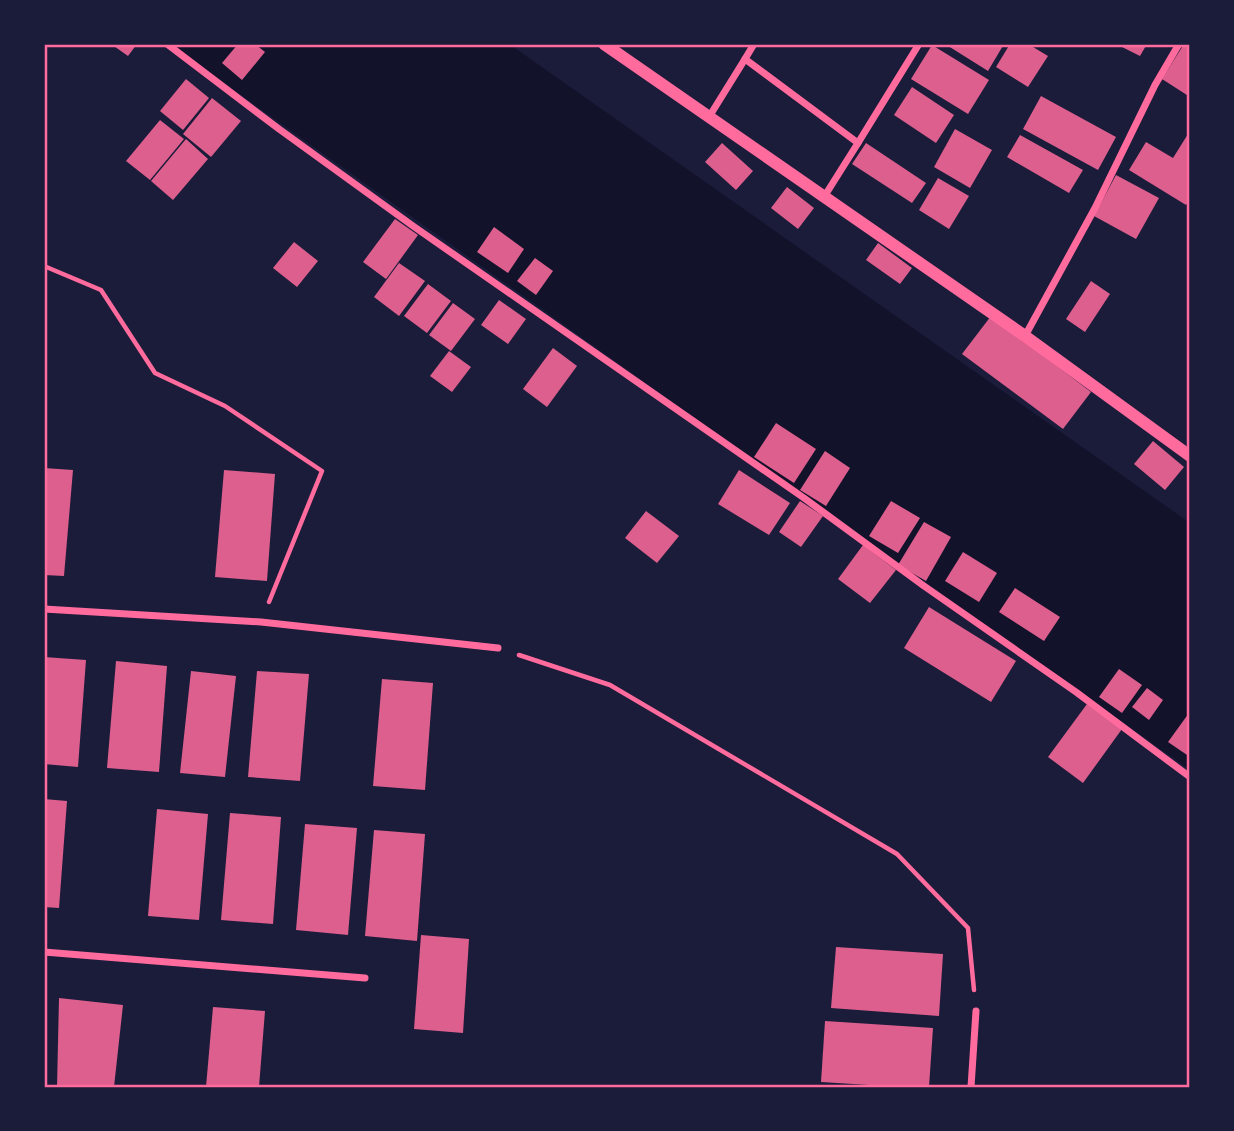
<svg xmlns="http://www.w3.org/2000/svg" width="1234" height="1131" font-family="'Source Sans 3',sans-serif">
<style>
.water{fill:#12122b}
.building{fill:#dd5f8e}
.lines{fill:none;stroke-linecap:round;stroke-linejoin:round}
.path{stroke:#ff6b9d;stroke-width:4.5}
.minor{stroke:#ff6b9d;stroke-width:7}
.tertiary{stroke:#ff6b9d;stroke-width:12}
.neatline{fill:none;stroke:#ff6b9d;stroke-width:2.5}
</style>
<rect width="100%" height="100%" fill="#1b1b3a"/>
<!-- water -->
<polygon class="water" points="169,44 509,44 1190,523 1190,770"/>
<!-- building -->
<g class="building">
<polygon points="111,44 137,44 128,56"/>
<polygon points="238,44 255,44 265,52 242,80 222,63"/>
<polygon points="945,44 1004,44 988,71"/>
<polygon points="1010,44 1028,44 1048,56 1028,87 996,67"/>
<polygon points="1124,44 1147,44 1140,56 1122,47"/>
<polygon points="1184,44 1190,44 1190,97 1162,79"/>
<polygon points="932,45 989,80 968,114 911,79"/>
<polygon points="186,79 209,98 183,130 160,111"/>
<polygon points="912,87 954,115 936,143 894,115"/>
<polygon points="1041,96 1116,137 1098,170 1023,129"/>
<polygon points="212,98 241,121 211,157 183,134"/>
<polygon points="160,120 184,139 150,180 126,161"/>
<polygon points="955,129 992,150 970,188 934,167"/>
<polygon points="1188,134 1190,135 1190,199 1186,205 1129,170 1146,142 1173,158"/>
<polygon points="1020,135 1083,170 1069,193 1007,157"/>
<polygon points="186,139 208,159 173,200 151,181"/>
<polygon points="722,143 753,171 736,190 705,162"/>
<polygon points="866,143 926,183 912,203 852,164"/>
<polygon points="1116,175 1159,198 1136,239 1094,216"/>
<polygon points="938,178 969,196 949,229 919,210"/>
<polygon points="787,187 814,208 798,229 771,208"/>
<polygon points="395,219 418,235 386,279 363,262"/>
<polygon points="494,227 524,249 508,273 477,252"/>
<polygon points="294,242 318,261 297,287 273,268"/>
<polygon points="878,243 912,268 900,284 866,260"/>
<polygon points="535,258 553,271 536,295 517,281"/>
<polygon points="399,263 425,281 399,316 374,297"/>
<polygon points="1091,281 1110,294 1085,332 1066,319"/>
<polygon points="428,284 451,301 427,333 404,316"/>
<polygon points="499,300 526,319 508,344 481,325"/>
<polygon points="453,303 475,319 451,351 429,335"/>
<polygon points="991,316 1091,392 1063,429 962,354"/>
<polygon points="553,348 577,366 547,407 523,389"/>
<polygon points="449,351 471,367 452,392 430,376"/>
<polygon points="776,423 816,449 794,483 754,457"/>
<polygon points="1153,441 1184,467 1165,490 1134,464"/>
<polygon points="825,451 850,468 826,506 800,490"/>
<polygon points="44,468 73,470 64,576 44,575"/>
<polygon points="224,470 275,474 267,581 215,577"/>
<polygon points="739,470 790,503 769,535 718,504"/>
<polygon points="800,501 823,516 801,547 779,532"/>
<polygon points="891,501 920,518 898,553 869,536"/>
<polygon points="646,511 679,536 657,563 625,538"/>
<polygon points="924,522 951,537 926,581 898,565"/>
<polygon points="863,545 896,570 870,603 838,579"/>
<polygon points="963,552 997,573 979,602 945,581"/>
<polygon points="1015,588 1060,617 1044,641 999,612"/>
<polygon points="929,607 1016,661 991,702 904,648"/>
<polygon points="44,657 86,660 78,767 44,764"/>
<polygon points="116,661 167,666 159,772 107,768"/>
<polygon points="1119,669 1142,685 1122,713 1099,697"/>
<polygon points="191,671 236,676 225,777 180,773"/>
<polygon points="257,671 309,674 300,781 248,777"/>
<polygon points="382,679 433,683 425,790 373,786"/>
<polygon points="1147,688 1163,700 1149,720 1132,707"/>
<polygon points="1087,704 1122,729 1083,783 1048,757"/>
<polygon points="1189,713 1190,714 1190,757 1168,742"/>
<polygon points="44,799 67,801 59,908 44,907"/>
<polygon points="157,809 208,814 199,920 148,916"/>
<polygon points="230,813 281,817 273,924 221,920"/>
<polygon points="305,824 357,828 348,935 296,930"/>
<polygon points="374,830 425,834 417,941 365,936"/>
<polygon points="421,935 469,939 463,1033 414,1029"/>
<polygon points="836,947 943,954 939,1016 831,1008"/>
<polygon points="59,998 123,1005 114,1087 57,1087"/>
<polygon points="213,1007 265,1011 259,1087 206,1087"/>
<polygon points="825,1021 933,1028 929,1087 901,1087 821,1082"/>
</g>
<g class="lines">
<!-- path -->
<g class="path">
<polyline points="44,266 101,290 155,373 225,406 322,471 269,602"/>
<polyline points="519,655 610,685 897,854 968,928 974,990"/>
</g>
<!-- minor -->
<g class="minor">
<polyline points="167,44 279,129 413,226 804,498 924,586 1076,692 1190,777"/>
<polyline points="754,44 745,59 858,143 824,197"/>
<polyline points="709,117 745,59"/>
<polyline points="858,143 919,44"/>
<polyline points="1025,336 1095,208 1155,85 1179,44"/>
<polyline points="44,609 261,622 498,648"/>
<polyline points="44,952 365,978"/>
<polyline points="971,1087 976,1011"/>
</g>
<!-- tertiary -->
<polyline class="tertiary" points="604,44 1025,336 1190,456"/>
</g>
<!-- border -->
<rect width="1234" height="1131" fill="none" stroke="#1b1b3a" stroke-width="91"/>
<rect x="46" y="46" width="1142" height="1040" class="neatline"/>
</svg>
